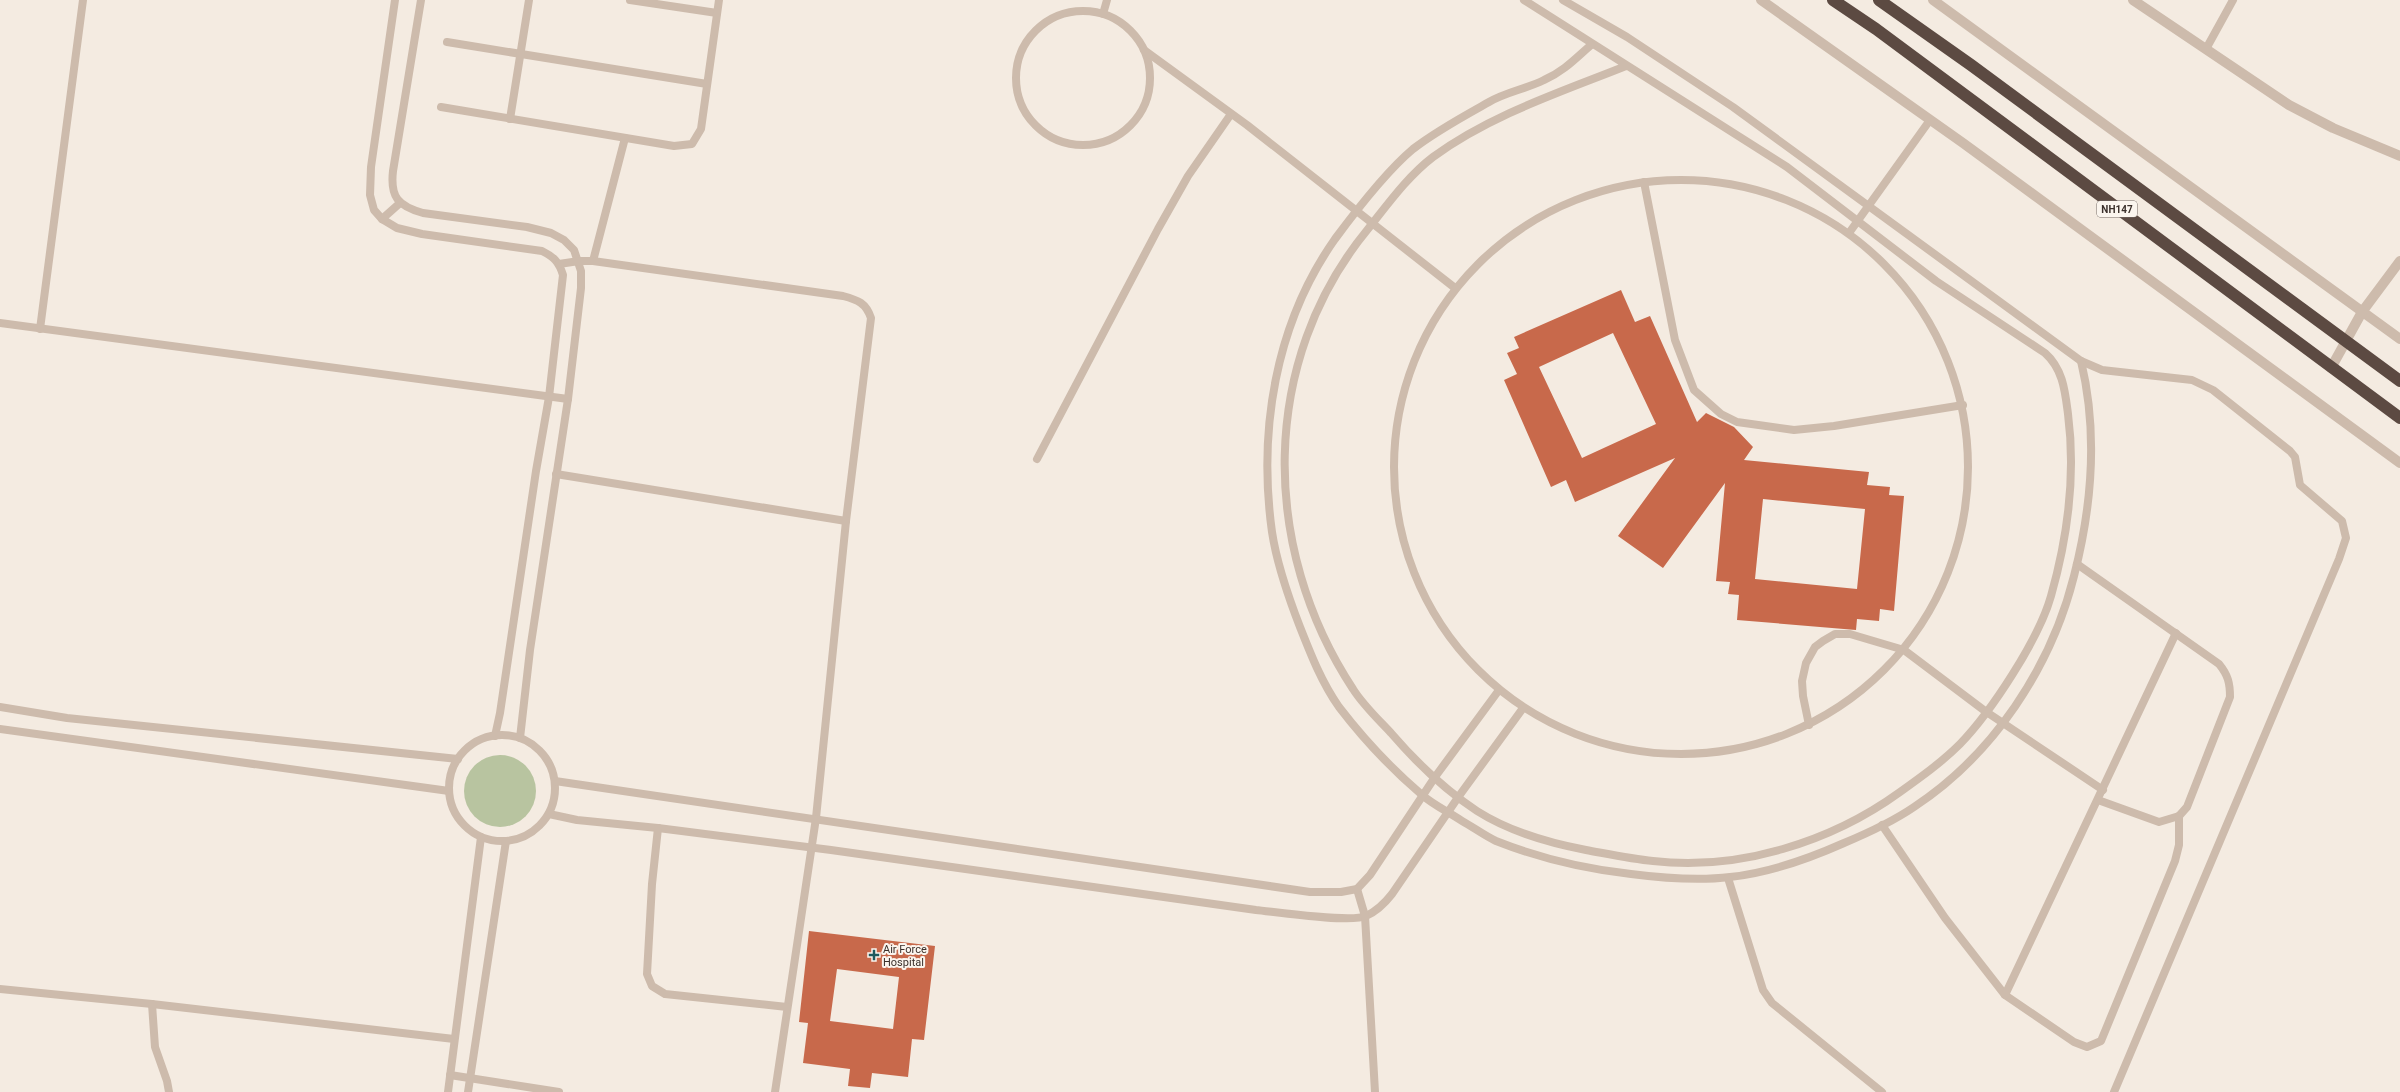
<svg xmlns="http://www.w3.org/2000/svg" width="2400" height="1092" font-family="Roboto,sans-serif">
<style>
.green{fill:#b8c4a0}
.building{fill:#c8694b;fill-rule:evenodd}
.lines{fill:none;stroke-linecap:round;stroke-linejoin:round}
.lane{stroke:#cdbbac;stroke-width:8}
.street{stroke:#cdbbac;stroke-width:10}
.highway{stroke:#5c4a42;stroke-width:12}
.poi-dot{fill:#1f5a5e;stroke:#fbf5ee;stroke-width:1.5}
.labels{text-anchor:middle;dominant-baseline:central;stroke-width:4;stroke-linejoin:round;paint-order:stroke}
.shield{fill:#fbf5ee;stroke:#756b66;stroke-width:1}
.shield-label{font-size:10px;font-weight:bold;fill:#3b302b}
.poi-label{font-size:11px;fill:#3b302b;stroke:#fbf5ee;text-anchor:start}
</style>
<rect width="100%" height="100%" fill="#f4ebe1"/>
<!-- green -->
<circle class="green" cx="500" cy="791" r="36"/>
<!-- building -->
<g class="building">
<path d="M 1621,290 L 1635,322 L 1650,316 L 1697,422 L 1706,413 L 1734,427 L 1753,447 L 1744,460 L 1869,472 L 1867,485 L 1890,487 L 1889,495 L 1904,496 L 1894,611 L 1880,609 L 1879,621 L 1857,619 L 1856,630 L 1737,620 L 1739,595 L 1728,594 L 1730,582 L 1716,581 L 1725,483 L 1663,568 L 1618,536 L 1675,458 L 1575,502 L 1566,480 L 1551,487 L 1504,380 L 1517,374 L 1507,353 L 1519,348 L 1514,337 ZM 1613,333 L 1656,424 L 1582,458 L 1539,367 ZM 1763,499 L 1865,509 L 1857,589 L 1755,579 Z"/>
<path d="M 809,931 L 935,946 L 924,1040 L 912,1039 L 908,1077 L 872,1073 L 870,1088 L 848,1086 L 850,1069 L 803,1063 L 808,1023 L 799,1022 ZM 837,969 L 899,977 L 893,1029 L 830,1021 Z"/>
</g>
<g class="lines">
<!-- lane -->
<g class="lane">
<path d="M 395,0 L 371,167 L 370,195 L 374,210 L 382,219 L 397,228 L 422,234 L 542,251 C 554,257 559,262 563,275 L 549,397 L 536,471 L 500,713 L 495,736"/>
<path d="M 421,0 L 393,171 C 390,197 398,206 423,213 L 527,227 L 551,233 L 564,240 L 574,250 L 581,271 L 581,288 L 568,399 L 530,650 L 520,738"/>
<polyline points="630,0 717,13"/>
<path d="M 1524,0 L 1787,167 L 1936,281 L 2045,353 C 2063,369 2065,391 2068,414 C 2076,476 2068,536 2051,596 C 2039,639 1991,712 1960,744 C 1942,762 1921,777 1900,792 C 1831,842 1739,871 1653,861 C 1631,859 1608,854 1586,850 C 1549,843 1510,832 1477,811 C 1445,790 1416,762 1391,733 C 1378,719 1363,705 1353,689 C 1260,548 1259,361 1368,229 C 1388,204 1408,176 1433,157 C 1490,115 1561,92 1626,66"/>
<polyline points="1563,0 1627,37 1733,107 2081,361 2102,370 2192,380 2213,390 2290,451 2295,457 2300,485 2342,521 2346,538 2339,559 2114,1092"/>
<circle cx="1083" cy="78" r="67"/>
<polyline points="1103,14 1107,0"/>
<polyline points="447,42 707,84"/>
<path d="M 1591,45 C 1576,58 1563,72 1544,80 C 1526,89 1506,92 1489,102 C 1464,116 1436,131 1413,149 C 1388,170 1355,212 1335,239 C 1275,324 1258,431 1272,532 C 1277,565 1288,596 1300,627 C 1311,655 1322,683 1339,707 C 1362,737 1393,770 1421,794 C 1433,805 1449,812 1462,821 C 1473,827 1485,836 1496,841 C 1539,858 1586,869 1631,874 C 1662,878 1698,881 1730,877 C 1769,873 1808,859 1844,843 C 1868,833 1892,822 1914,807 C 1993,755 2051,668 2074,576 C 2092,506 2098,432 2081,361"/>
<polyline points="2206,49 2233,0"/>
<polyline points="1144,50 1247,125 1455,288"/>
<polyline points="441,107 674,146 692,144 701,129 719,0"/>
<polyline points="510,119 529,0"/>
<circle cx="1681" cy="467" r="287"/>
<polyline points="1644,182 1675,340 1694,390 1721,414 1737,422 1794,430 1834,426 1963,405"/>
<polyline points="382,219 400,203"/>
<polyline points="1849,233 1930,120"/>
<polyline points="593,261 625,138"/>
<path d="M 559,264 L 579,261 L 593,261 L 843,296 C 858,300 866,303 871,318 L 846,521 L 816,818 L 775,1092"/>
<polyline points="0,323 568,399"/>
<polyline points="40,329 83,0"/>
<polyline points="1037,459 1158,229 1188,176 1231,114"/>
<polyline points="556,474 846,521"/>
<path d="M 2077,564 L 2219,664 C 2228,675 2230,683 2230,697 L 2187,807 L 2179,816 L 2159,822 L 2098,800"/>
<polyline points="0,707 67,718 458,759"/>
<polyline points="1809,725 1803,696 1802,681 1806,663 1815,647 1823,641 1835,634 1850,634 1904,650 1985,711 2103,790"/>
<polyline points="0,729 449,791"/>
<circle cx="502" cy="788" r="53"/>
<polyline points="555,781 1310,892 1341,892 1357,889 1370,875 1435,777 1499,690"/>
<path d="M 549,814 L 577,820 L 658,828 L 831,850 L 1256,910 C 1276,912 1351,923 1366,916 C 1377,911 1385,903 1392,894 L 1459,796 L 1523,708"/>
<polyline points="1882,825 1945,918 2005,995 2074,1042 2087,1047 2101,1041 2175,861 2179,845 2179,816"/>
<polyline points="658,828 652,884 647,974 652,986 665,994 787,1007"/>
<polyline points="1728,878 1763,990 1772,1003 1882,1092"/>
<polyline points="1357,889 1365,916 1375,1092"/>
<polyline points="0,989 152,1004 454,1039"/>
<polyline points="2005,995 2176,633"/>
<polyline points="152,1004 155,1047 167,1081 169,1092"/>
<polyline points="450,1075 559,1092"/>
<polyline points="448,1092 481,837"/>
<polyline points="468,1092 506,841"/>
</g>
<!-- street -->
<g class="street">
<polyline points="1761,0 1963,143 2400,463"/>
<polyline points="1933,0 2400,339"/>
<polyline points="2133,0 2289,105 2333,128 2400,156"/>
<polyline points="2331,368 2362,312 2400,261"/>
</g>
<!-- highway -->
<g class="highway">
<polyline points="1833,0 1876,29 2400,418"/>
<polyline points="1879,0 1971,65 2400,381"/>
</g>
</g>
<!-- markers -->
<path class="poi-dot" d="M872 949h4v4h4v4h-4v4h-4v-4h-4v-4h4z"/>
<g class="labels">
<!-- shield labels -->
<rect class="shield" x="2097" y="201" width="40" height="16" rx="3"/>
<g class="shield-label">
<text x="2117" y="209">NH147</text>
</g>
<!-- poi labels -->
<g class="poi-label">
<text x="883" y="949">Air Force<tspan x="883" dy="13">Hospital</tspan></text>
</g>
</g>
</svg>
